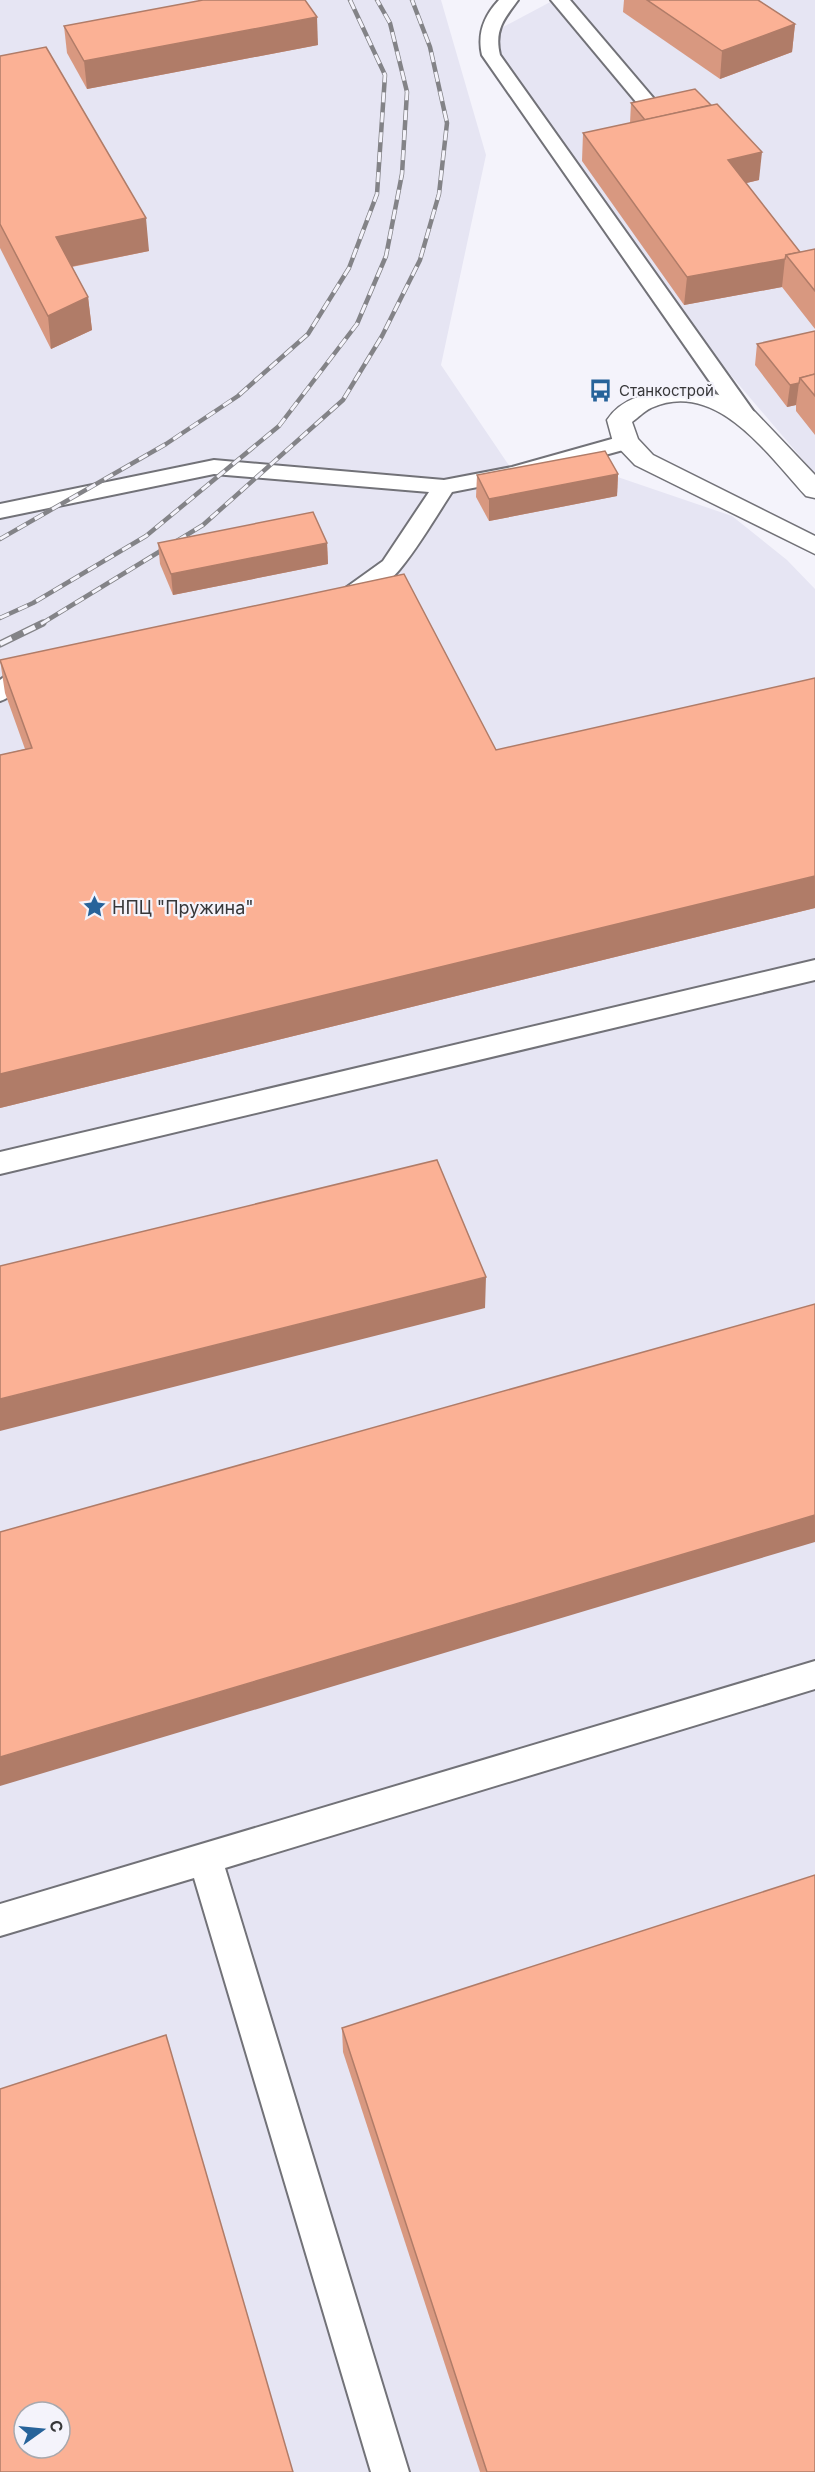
<svg xmlns="http://www.w3.org/2000/svg" width="815" height="2472" font-family="Inter,sans-serif">
<style>
.built{fill:#e6e5f3;fill-rule:evenodd}
.lines{fill:none;stroke-linecap:round;stroke-linejoin:round}
.service-casing{stroke:#727278;stroke-width:4}
.minor-casing{stroke:#727278;stroke-width:3}
.service{fill:#fff;fill-rule:evenodd}
.minor{fill:#fff;fill-rule:evenodd}
.rail-far1-casing{stroke:#838387;stroke-width:4.5}
.rail-casing{stroke:#838387;stroke-width:7}
.rail-far1{stroke:#f4f3fb;stroke-width:3;stroke-dasharray:10;stroke-linecap:butt}
.rail{stroke:#f4f3fb;stroke-width:4.5;stroke-dasharray:13;stroke-linecap:butt}
.wall{fill:#d89880}
.shaded-wall{fill:#b07c68}
.building{fill:#fbb195;stroke:#b07c68;stroke-width:1.5;fill-rule:evenodd}
.labels{text-anchor:middle;dominant-baseline:central;stroke-width:4.5;stroke-linejoin:round;paint-order:stroke}
.far-poi-label{font-size:15px;fill:#373739;stroke:#f4f3fb;text-anchor:start}
.poi-label{font-size:18px;fill:#373739;stroke:#f4f3fb;text-anchor:start}
</style>
<rect width="100%" height="100%" fill="#f4f3fb"/>
<!-- built -->
<g class="built">
<path d="M 0,0 L 441,0 L 486,155 L 441,365 L 514,473 L 603,472 L 732,516 L 787,560 L 815,589 L 815,2472 L 0,2472 ZM 24,2412 L 60,2412 L 60,2448 L 24,2448 Z"/>
<polygon points="554,0 815,0 815,474 705,345 562,145 488,35"/>
</g>
<g class="lines">
<defs>
<g id="service">
<path d="M 499,0 L 518,0 C 504,19 494,30 500,55 L 754,412 L 757,417 L 754,422 L 738,422 L 482,55 C 477,33 484,16 499,0 Z"/>
<polygon points="551,0 570,0 661,107 663,111 661,115 647,115"/>
<path d="M 626,435 L 634,437 L 637,442 L 634,447 L 514,480 L 452,492 C 435,518 419,546 400,569 C 388,585 348,610 329,605 L 325,600 L 329,595 L 344,589 L 383,561 L 429,492 L 214,474 L 0,518 L 0,504 L 214,460 L 444,480 L 512,467 Z"/>
<path d="M 35,660 L 43,663 L 47,668 L 43,673 C 26,678 17,696 0,701 L 0,680 L 21,664 Z"/>
<polygon points="815,960 815,980 0,1174 0,1152"/>
<polygon points="815,1661 815,1689 225,1868 409,2472 371,2472 194,1878 0,1936 0,1904"/>
</g>
<path id="minor" d="M 684,387 L 732,398 L 755,412 L 815,475 L 815,498 L 806,496 C 768,455 716,378 651,408 C 644,411 638,418 632,422 L 638,439 L 653,455 L 815,536 L 815,554 L 635,465 L 613,442 L 607,420 C 624,394 656,392 684,387 Z"/>
</defs>
<!-- service casing -->
<use href="#service" class="service-casing"/>
<!-- minor casing -->
<use href="#minor" class="minor-casing"/>
<!-- service -->
<use href="#service" class="service"/>
<!-- minor -->
<use href="#minor" class="minor"/>
<defs>
<g id="rail-far1">
<polyline points="0,539 166,444 238,396 308,334 349,268 377,194 385,75 350,0"/>
<polyline points="0,618 33,603 146,536 279,426 357,324 386,256 402,174 407,92 390,23 377,0"/>
<polyline points="41,624 203,525 343,400 382,336 420,260 439,194 447,123 430,47 412,0"/>
</g>
<polyline id="rail" points="0,644 43,623"/>
</defs>
<!-- rail-far1 casing -->
<use href="#rail-far1" class="rail-far1-casing"/>
<!-- rail casing -->
<use href="#rail" class="rail-casing"/>
<!-- rail-far1 -->
<use href="#rail-far1" class="rail-far1"/>
<!-- rail -->
<use href="#rail" class="rail"/>
</g>
<!-- wall -->
<g class="wall">
<polygon points="624,0 758,0 795,24 792,52 720,79 623,12"/>
<polygon points="64,26 318,45 87,89 67,53"/>
<polygon points="0,56 149,251 72,267 88,297 92,330 51,349 0,248"/>
<polygon points="631,103 759,180 746,183 800,252 815,249 815,329 782,287 684,305 582,161 583,133 630,123"/>
<polygon points="815,331 815,435 796,411 796,405 787,407 755,365 757,344"/>
<polygon points="618,474 617,496 489,521 476,497 477,475"/>
<polygon points="158,543 327,543 328,564 173,595 160,564"/>
<polygon points="0,660 496,750 815,908 0,1108 0,755 25,749 5,693"/>
<polygon points="342,2028 815,2472 480,2472 343,2052"/>
</g>
<!-- shaded-wall -->
<g class="shaded-wall">
<polygon points="317,17 318,45 87,89 84,61"/>
<polygon points="795,24 792,52 720,79 722,51"/>
<polygon points="762,152 759,180 726,188 728,160"/>
<polygon points="146,218 149,251 59,269 56,237"/>
<polygon points="785,259 782,287 684,305 687,277"/>
<polygon points="88,297 92,330 51,349 48,316"/>
<polygon points="799,383 796,405 787,407 790,385"/>
<polygon points="618,474 617,496 489,521 489,499"/>
<polygon points="327,543 328,564 173,595 171,574"/>
<polygon points="815,876 815,908 0,1108 0,1074"/>
<polygon points="486,1277 485,1308 0,1431 0,1399"/>
<polygon points="815,1515 815,1542 0,1786 0,1757"/>
</g>
<!-- building -->
<g class="building">
<polygon points="203,0 305,0 317,17 84,61 64,26"/>
<polygon points="647,0 758,0 795,24 722,51"/>
<polygon points="46,47 146,218 56,237 88,297 48,316 0,224 0,56"/>
<polygon points="695,89 711,105 645,120 631,103"/>
<polygon points="717,104 762,152 728,160 800,252 786,255 785,259 687,277 583,133"/>
<polygon points="815,249 815,291 786,255"/>
<polygon points="815,331 815,374 800,378 799,383 790,385 757,344"/>
<polygon points="815,374 815,396 800,378"/>
<polygon points="605,451 618,474 489,499 477,475"/>
<polygon points="313,512 327,543 171,574 158,543"/>
<polygon points="404,574 496,750 815,678 815,876 0,1074 0,755 32,748 0,660"/>
<polygon points="437,1160 486,1277 0,1399 0,1266"/>
<polygon points="815,1304 815,1515 0,1757 0,1532"/>
<polygon points="815,1875 815,2472 487,2472 342,2028"/>
<path d="M 166,2035 L 293,2472 L 0,2472 L 0,2089 ZM 24,2412 L 60,2412 L 60,2448 L 24,2448 Z"/>
</g>
<!-- icons -->
<defs>
<symbol id="bus-bare" viewBox="-9 -9 18 18"><path d="M-5-6H5V4H4V6H2V4H-2V6H-4V4H-5ZM-3.5-4V0h7V-4ZM-3.5 1.2v1.5H-2V1.2ZM2 1.2v1.5H3.5V1.2Z" fill="#27639a" stroke="#f4f3fb" stroke-width="2.5" paint-order="stroke"/></symbol>
<symbol id="sight-bare" viewBox="-9 -9 18 18"><path d="M0-6L1.8-2.2L6-1.7L2.9 1.2L3.7 5.4L0 3.3L-3.7 5.4L-2.9 1.2L-6-1.7L-1.8-2.2Z" fill="#27639a" stroke="#f4f3fb" stroke-width="2.5" paint-order="stroke"/></symbol>
</defs>
<g fill-rule="evenodd">
<use href="#bus-bare" x="584" y="374" width="33" height="33"/>
<use href="#sight-bare" x="78" y="890" width="33" height="33"/>
</g>
<g class="labels">
<!-- far-poi labels -->
<g class="far-poi-label">
<text x="619" y="390">Станкострой</text>
</g>
<!-- poi labels -->
<g class="poi-label">
<text x="112" y="907">НПЦ "Пружина"</text>
</g>
</g>
<!-- north arrow -->
<g transform="translate(42 2430) rotate(75)"><circle r="28" fill="#f4f3fb" stroke="#a8a8ad" stroke-width="1.5"/>
<path d="M0-4.5L10 22L0 15L-10 22Z" fill="#27639a"/>
<text y="-9" font-size="16" font-weight="bold" text-anchor="middle" fill="#373739">С</text>
</g>
</svg>
